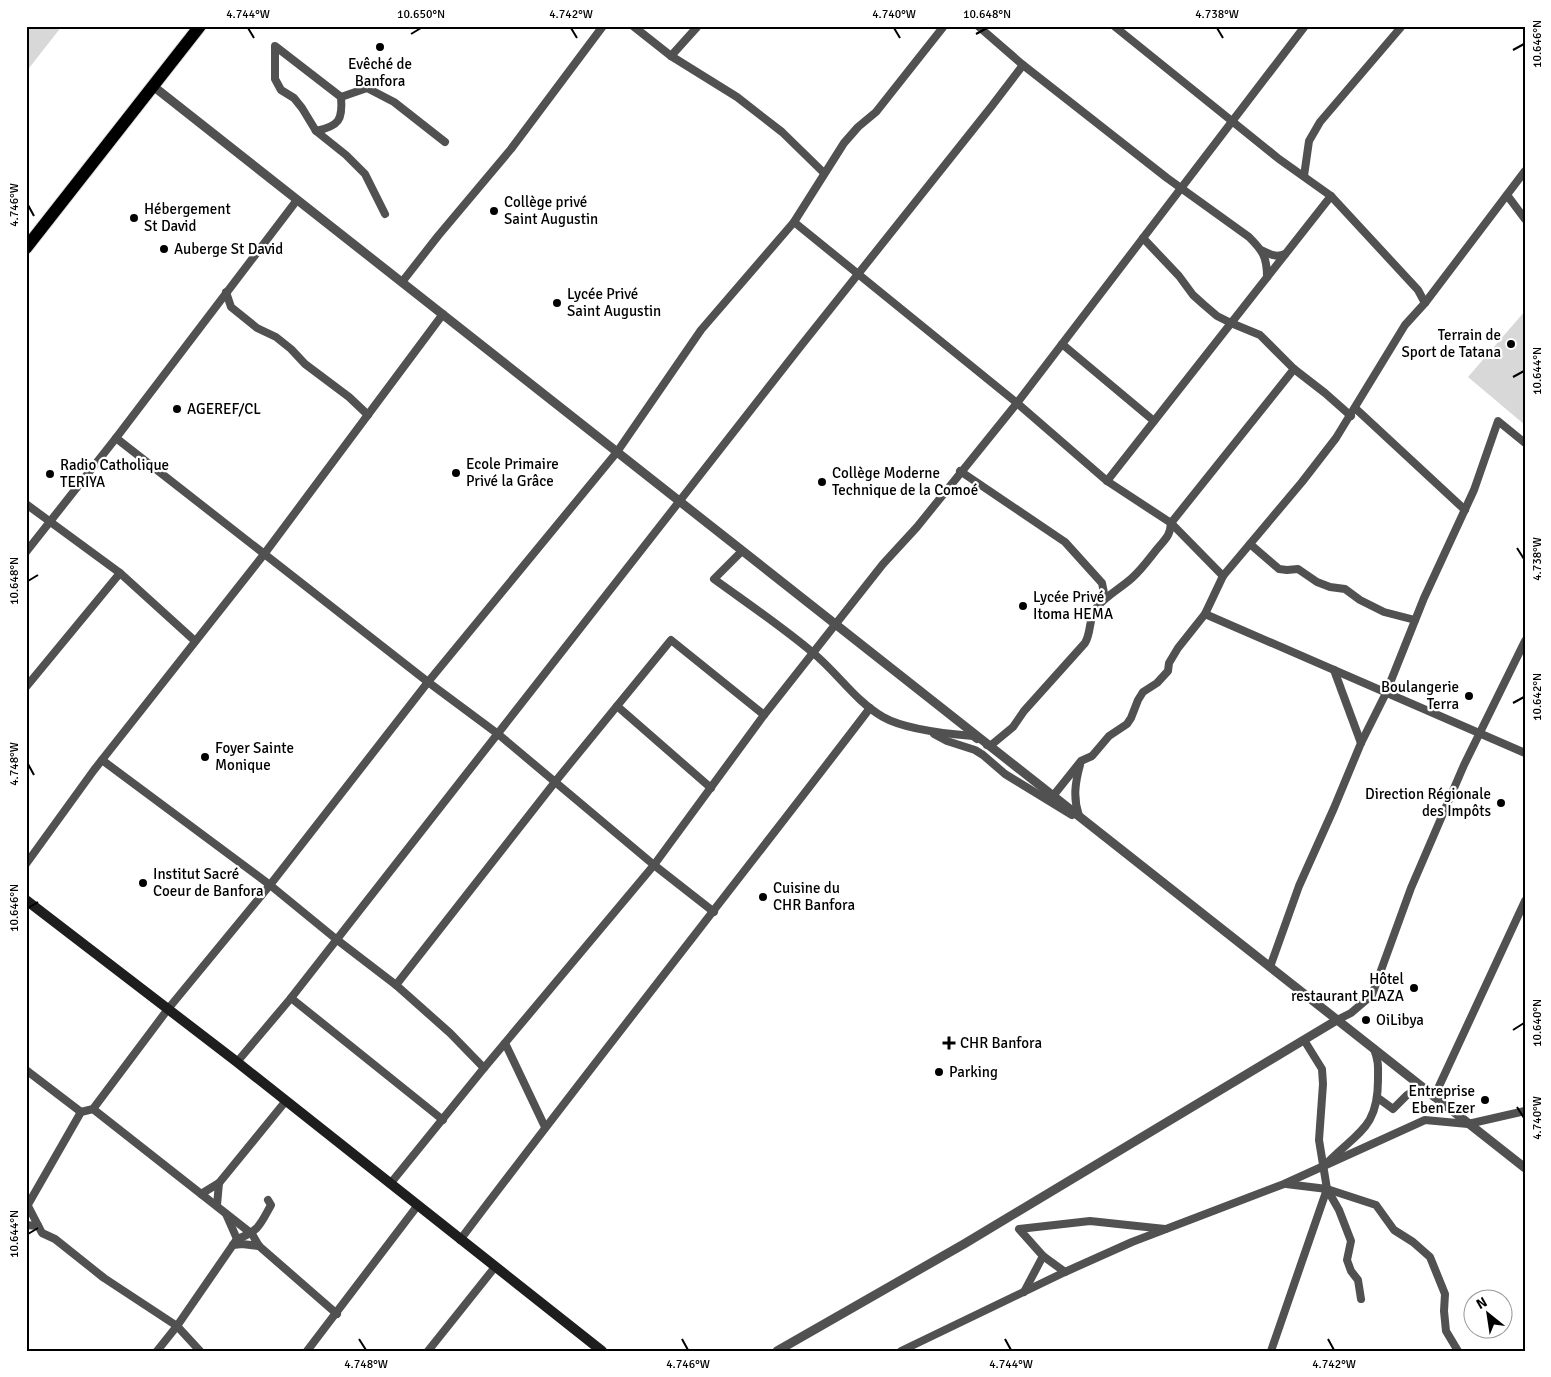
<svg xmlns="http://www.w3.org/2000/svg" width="1551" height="1377" font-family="Signika,sans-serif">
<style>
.garden{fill:#d8d8d8}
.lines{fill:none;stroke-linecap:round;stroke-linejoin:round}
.trunk-casing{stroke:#dbdbdb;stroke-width:14}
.minor{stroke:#515151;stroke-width:8}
.tertiary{stroke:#515151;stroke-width:9}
.secondary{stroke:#1e1e1e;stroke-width:10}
.trunk{stroke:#000;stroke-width:12}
.ticks{fill:none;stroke:#000;stroke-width:2}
.poi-dot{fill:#000;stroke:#fff;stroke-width:2}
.labels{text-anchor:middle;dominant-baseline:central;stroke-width:4.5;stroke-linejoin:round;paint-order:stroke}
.poi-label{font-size:15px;fill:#000;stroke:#fff;text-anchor:start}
.neatline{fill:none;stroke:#000;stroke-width:2}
.ticks-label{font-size:12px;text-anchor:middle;fill:#000}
</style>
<rect width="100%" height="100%" fill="#fff"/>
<!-- garden -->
<g class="garden">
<polygon points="26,26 62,26 26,72"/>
<polygon points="1525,311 1525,425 1468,377"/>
</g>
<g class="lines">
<defs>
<polyline id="trunk" points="26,248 200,26"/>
</defs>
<!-- trunk casing -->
<use href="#trunk" class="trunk-casing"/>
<!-- minor -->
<g class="minor">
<polyline points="633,26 671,56 737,97 782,132 824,173"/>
<path d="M 978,26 L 1023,65 L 1167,178 L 1249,237 C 1263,251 1267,257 1267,277"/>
<polyline points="1114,26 1279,159 1331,196 1418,290 1425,303"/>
<path d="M 275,46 L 341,97 C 343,120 339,126 316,131 L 302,108 L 294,98 L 281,90 L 275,79 Z"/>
<polyline points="671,56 698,26"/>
<polyline points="341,97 367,88 394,102 445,142"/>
<polyline points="316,131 346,155 365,174 385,214"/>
<polyline points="1304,176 1309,141 1320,122 1402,26"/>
<polyline points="1507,195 1525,219"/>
<polyline points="794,222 1017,403 1107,481 1171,523 1223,576"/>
<polyline points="1143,238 1179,276 1193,295 1203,304 1217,316 1231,323 1260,335 1294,369 1325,393 1351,416"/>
<path d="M 1261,250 C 1269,254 1276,258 1285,254"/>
<polyline points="402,282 438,236 511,149 603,26"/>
<polyline points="226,292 231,307 257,328 276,337 291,349 305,364 349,397 368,415"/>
<polyline points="1062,344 1154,421"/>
<polyline points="1355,408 1465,510"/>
<polyline points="116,438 428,682 498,734 654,865 714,912"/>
<polyline points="960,471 1065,542 1102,583 1105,598"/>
<polyline points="1107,481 1331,196"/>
<polyline points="26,504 120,573 195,641"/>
<polyline points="1250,544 1279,569 1287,570 1298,569 1317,582 1330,587 1345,589 1360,600 1384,612 1415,620"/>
<path d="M 742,551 L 714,579 C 747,603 781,626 812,652 C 837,672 855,701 883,717 C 904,729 948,734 973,736 L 977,739"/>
<polyline points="26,552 116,438 297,200"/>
<polyline points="1205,614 1525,753"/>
<polyline points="1334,670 1361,743"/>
<polyline points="26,687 120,573"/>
<polyline points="934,734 947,741 975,750 983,755 1005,774 1072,815"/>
<path d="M 987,745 L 990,746 L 1013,727 L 1024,711 L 1085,643 C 1092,631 1088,618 1097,607 C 1107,595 1121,588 1132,578 C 1142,569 1149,559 1157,549 C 1166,538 1170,536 1171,523 L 1294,369"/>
<polyline points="102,760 270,885 336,939 396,985 450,1033 484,1068"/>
<polyline points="711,788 617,706 671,640 764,715"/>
<polyline points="1053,796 1081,761 1092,756 1109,736 1127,724 1131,718 1138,700 1143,692 1157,683 1168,671 1169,663 1178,648 1205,614 1223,576 1302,482 1336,438 1405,325 1425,303 1525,171"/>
<path d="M 1079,816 C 1073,798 1075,783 1080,765"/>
<polyline points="26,864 94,770 265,553 443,314"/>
<polyline points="1270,967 1299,886 1334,808 1361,743 1386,693 1424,598 1474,490 1498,421 1525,443"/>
<polyline points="396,985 555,782 617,706"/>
<polyline points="291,998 443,1120"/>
<polyline points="1337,1020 1351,1013 1372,995 1411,888 1464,765 1525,641"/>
<polyline points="1304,1040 1322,1069 1323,1084 1319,1140 1327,1189 1339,1210 1351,1241 1347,1260 1351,1271 1358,1280 1361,1299"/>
<polyline points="505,1043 545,1127"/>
<polyline points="237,1062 291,998 800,347 991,107 1023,65"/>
<polyline points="26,1070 81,1112"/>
<polyline points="1434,1097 1525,901"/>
<polyline points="1378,1098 1393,1109 1407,1095 1421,1086"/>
<polyline points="93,1109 252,1234 259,1246 337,1314"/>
<path d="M 1329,1161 C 1359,1131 1378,1127 1378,1080 C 1378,1068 1379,1062 1374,1049"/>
<polyline points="390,1184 484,1068 654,865 764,715 883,564 917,527 1017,403 1305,26"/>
<polyline points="1286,1184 1327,1189 1376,1205 1394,1230 1413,1242 1430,1257 1445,1294 1444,1311 1446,1331 1458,1351"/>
<polyline points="201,1194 219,1183"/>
<polyline points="217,1205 219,1183 285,1102"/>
<polyline points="28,1206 42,1233 55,1239 104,1278 177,1326 200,1351"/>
<polyline points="26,1208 81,1112 93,1109 168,1009 270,885 428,682 617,452 701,330 794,222 844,143 858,127 876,112 944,26"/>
<polyline points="226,1214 237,1239"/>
<polyline points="26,1225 38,1226"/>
<path d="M 460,1240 C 595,1061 734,886 870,708"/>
<polyline points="233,1245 242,1244 259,1246"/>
<polyline points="1043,1256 1065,1272"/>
<polyline points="1024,1292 1043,1256 1019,1229 1090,1221 1165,1229"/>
<path d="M 157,1351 L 177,1326 L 237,1239 C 259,1231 260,1225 271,1205 L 268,1200"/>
<polyline points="307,1351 418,1205"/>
<polyline points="428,1351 495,1267"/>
<polyline points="901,1351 1065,1272 1132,1242 1284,1184 1425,1120 1468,1124 1525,1111"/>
<polyline points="1271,1351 1327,1189"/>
</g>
<!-- tertiary -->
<g class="tertiary">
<polyline points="153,86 1525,1168"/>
<polyline points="777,1351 964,1244 1337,1020"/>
</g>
<!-- secondary -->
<polyline class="secondary" points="26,900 237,1062 602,1351"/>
<!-- trunk -->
<use href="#trunk" class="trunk"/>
</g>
<!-- ticks -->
<path class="ticks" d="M 248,28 L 254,38M 571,28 L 577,38M 894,28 L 900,38M 1217,28 L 1223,38M 411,34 L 421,28M 976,34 L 987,28M 1513,50 L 1524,44M 28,205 L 34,216M 1513,377 L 1524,371M 1517,548 L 1524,559M 28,581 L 38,575M 1513,703 L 1524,697M 28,764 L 34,775M 28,908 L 38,902M 1513,1030 L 1524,1023M 1517,1107 L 1524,1118M 28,1234 L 38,1228M 359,1339 L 366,1350M 682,1339 L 688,1350M 1005,1339 L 1011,1350M 1328,1339 L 1334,1350"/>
<!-- markers -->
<g class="poi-dot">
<circle cx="380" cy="47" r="5"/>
<circle cx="494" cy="211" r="5"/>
<circle cx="134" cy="218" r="5"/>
<circle cx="164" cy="249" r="5"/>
<circle cx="557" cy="303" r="5"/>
<circle cx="1511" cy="344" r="5"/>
<circle cx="177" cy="409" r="5"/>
<circle cx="456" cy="473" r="5"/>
<circle cx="50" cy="474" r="5"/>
<circle cx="822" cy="482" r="5"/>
<circle cx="1023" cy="606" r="5"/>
<circle cx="1469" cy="696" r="5"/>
<circle cx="205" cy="757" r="5"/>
<circle cx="1501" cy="803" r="5"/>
<circle cx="143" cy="883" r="5"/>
<circle cx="763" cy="897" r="5"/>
<circle cx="1414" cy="988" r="5"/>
<circle cx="1366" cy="1020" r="5"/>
<path d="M946.5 1035.5h5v5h5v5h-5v5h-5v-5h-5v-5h5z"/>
<circle cx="939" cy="1072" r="5"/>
<circle cx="1485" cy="1100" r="5"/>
</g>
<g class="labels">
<!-- poi labels -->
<g class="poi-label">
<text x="380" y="64" text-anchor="middle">Evêché de<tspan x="380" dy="17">Banfora</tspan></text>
<text x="504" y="202">Collège privé<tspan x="504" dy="17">Saint Augustin</tspan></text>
<text x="144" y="209">Hébergement<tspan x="144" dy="17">St David</tspan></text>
<text x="174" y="249">Auberge St David</text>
<text x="567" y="294">Lycée Privé<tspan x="567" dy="17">Saint Augustin</tspan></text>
<text x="1501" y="335" text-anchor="end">Terrain de<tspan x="1501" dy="17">Sport de Tatana</tspan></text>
<text x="187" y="409">AGEREF/CL</text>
<text x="466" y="464">Ecole Primaire<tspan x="466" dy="17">Privé la Grâce</tspan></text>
<text x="60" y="465">Radio Catholique<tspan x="60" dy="17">TERIYA</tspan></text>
<text x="832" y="473">Collège Moderne<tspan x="832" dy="17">Technique de la Comoé</tspan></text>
<text x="1033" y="597">Lycée Privé<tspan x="1033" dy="17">Itoma HEMA</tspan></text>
<text x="1459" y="687" text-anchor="end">Boulangerie<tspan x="1459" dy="17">Terra</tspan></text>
<text x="215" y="748">Foyer Sainte<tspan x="215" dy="17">Monique</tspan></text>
<text x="1491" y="794" text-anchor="end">Direction Régionale<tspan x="1491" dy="17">des Impôts</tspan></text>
<text x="153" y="874">Institut Sacré<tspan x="153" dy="17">Coeur de Banfora</tspan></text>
<text x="773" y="888">Cuisine du<tspan x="773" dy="17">CHR Banfora</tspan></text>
<text x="1404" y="979" text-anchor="end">Hôtel<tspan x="1404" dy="17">restaurant PLAZA</tspan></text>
<text x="1376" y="1020">OiLibya</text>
<text x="960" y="1043">CHR Banfora</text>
<text x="949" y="1072">Parking</text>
<text x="1475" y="1091" text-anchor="end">Entreprise<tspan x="1475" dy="17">Eben Ezer</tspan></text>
</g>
</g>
<!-- border -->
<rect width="1551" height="1377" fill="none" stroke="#ffffff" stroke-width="55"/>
<!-- north arrow -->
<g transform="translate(1488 1314) rotate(330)"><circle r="24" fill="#ffffff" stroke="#999999"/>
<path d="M0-4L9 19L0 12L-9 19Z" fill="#000000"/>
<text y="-8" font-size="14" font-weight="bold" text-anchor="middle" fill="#000000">N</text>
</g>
<rect x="28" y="28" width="1496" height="1322" class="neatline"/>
<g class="ticks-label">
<text x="248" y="18">4.744°W</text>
<text x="421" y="18">10.650°N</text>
<text x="571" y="18">4.742°W</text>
<text x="894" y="18">4.740°W</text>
<text x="987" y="18">10.648°N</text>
<text x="1217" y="18">4.738°W</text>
<text transform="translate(1537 44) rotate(-90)" y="4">10.646°N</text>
<text transform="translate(14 205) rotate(-90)" y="4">4.746°W</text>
<text transform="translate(1537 371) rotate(-90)" y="4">10.644°N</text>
<text transform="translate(1537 559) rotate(-90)" y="4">4.738°W</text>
<text transform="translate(14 581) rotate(-90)" y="4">10.648°N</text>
<text transform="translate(1537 697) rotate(-90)" y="4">10.642°N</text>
<text transform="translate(14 764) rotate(-90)" y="4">4.748°W</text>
<text transform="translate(14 908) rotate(-90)" y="4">10.646°N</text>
<text transform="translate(1537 1023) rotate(-90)" y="4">10.640°N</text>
<text transform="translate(1537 1118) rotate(-90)" y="4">4.740°W</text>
<text transform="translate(14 1234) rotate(-90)" y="4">10.644°N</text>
<text x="366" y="1368">4.748°W</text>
<text x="688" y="1368">4.746°W</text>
<text x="1011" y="1368">4.744°W</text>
<text x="1334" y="1368">4.742°W</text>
</g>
</svg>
